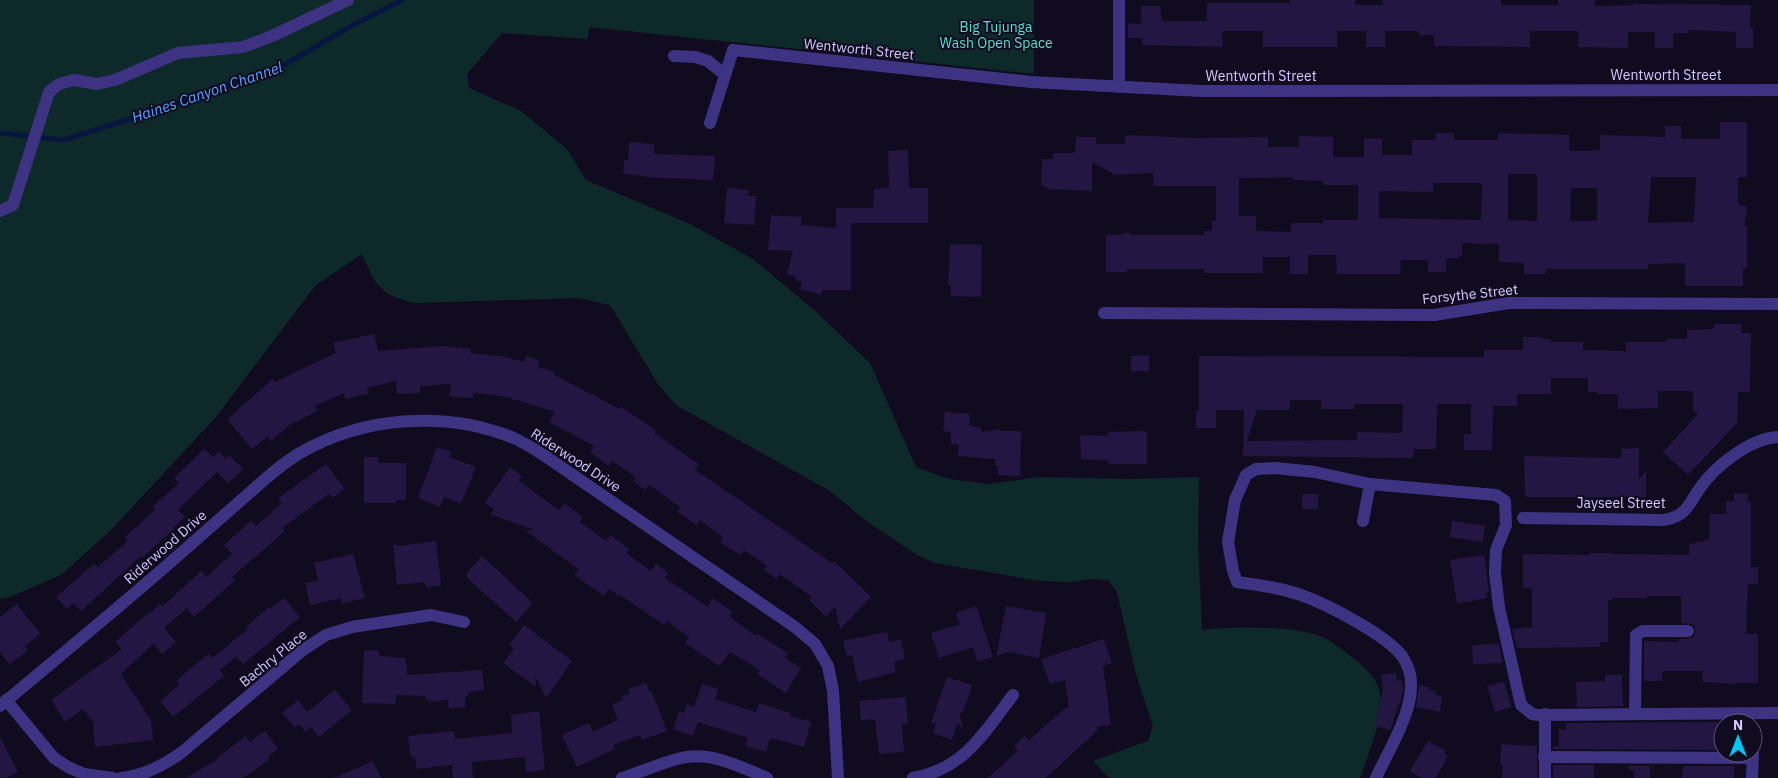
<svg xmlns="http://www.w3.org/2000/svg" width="1778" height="778" font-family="'IBM Plex Sans',sans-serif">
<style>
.green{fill:#0e292a}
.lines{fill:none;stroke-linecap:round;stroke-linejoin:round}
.stream{stroke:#06163e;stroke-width:5}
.building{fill:#231642;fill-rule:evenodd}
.minor{stroke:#3d3382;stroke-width:12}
.labels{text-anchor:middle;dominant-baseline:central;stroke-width:4;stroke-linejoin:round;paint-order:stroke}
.park-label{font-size:14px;fill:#50e5cd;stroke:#110b20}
.street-label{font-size:14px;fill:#d5caff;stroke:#110b20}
.water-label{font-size:15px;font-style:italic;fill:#58a3ff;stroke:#110b20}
</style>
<rect width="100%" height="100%" fill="#110b20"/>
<!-- green -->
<path class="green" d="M 0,0 L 1034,0 L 1034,74 L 589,27 L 588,39 L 502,33 L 467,74 L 469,88 L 521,111 L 567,149 L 586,180 L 690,224 L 753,259 L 813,309 L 870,363 L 916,467 L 949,479 L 989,484 L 1039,477 L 1131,479 L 1199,477 L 1198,539 L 1202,630 C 1232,626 1292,626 1320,636 C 1331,640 1349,655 1358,662 C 1368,671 1377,679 1380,693 C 1384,719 1368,754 1360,778 L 1109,778 L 1093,761 L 1148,741 L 1153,726 L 1136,674 L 1117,592 L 1108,580 L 1093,579 L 1070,582 L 1040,581 L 935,563 L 917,555 L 869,523 L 830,491 L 676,405 L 658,384 L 610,305 L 578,298 L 414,303 C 378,294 376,285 362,254 L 315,286 L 216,417 L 111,530 L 61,575 L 10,597 L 0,599 Z"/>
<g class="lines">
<!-- stream -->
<polyline class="stream" points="0,133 64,140 160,109 286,64 351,26 402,0"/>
</g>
<!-- building -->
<g class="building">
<polygon points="1290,0 1355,0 1355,5 1383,5 1383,0 1501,0 1501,5 1558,5 1558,0 1595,0 1595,6 1634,5 1634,4 1751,5 1750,28 1753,28 1753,48 1736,48 1736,32 1688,30 1688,33 1673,33 1673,48 1655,48 1655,32 1628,32 1628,48 1578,47 1579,31 1530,31 1530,47 1434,46 1434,35 1419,35 1419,31 1385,31 1385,47 1366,47 1366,31 1337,31 1337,47 1263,47 1263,31 1222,31 1223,47 1142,45 1142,38 1128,38 1128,23 1141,24 1141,6 1160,6 1162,21 1207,21 1207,3 1290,3"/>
<path d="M 1720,122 L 1747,122 L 1747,177 L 1738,178 L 1738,204 L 1747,207 L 1744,226 L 1747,226 L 1747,268 L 1743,268 L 1743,286 L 1685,286 L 1685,263 L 1648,264 L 1648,269 L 1546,269 L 1546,274 L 1524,274 L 1524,263 L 1499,262 L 1499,244 L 1462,243 L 1462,256 L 1459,256 L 1459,258 L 1446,258 L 1446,272 L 1428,272 L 1428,260 L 1401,260 L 1400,274 L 1337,274 L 1336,255 L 1308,255 L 1308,274 L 1290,274 L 1290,257 L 1263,257 L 1263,273 L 1204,273 L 1204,269 L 1127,269 L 1127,272 L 1106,272 L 1106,235 L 1121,235 L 1123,233 L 1131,233 L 1132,235 L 1204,235 L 1204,231 L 1212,231 L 1212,221 L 1216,221 L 1216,186 L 1154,186 L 1153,173 L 1115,175 L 1092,162 L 1092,191 L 1050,189 L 1041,185 L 1042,159 L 1053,159 L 1053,153 L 1075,153 L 1076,137 L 1096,137 L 1096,144 L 1125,144 L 1125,135 L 1193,138 L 1268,137 L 1268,147 L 1299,147 L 1299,136 L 1333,137 L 1333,157 L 1364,157 L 1364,138 L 1382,139 L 1382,155 L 1412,155 L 1412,140 L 1435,140 L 1436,133 L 1454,133 L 1454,140 L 1498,140 L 1498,133 L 1569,135 L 1569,151 L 1597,151 L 1597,150 L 1600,150 L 1600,135 L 1665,137 L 1665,126 L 1681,126 L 1681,139 L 1720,139 ZM 1508,174 L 1537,174 L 1537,221 L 1508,220 ZM 1294,177 L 1294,180 L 1323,181 L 1323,185 L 1358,185 L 1358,220 L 1323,220 L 1323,223 L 1291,223 L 1291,232 L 1256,231 L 1256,216 L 1239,216 L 1239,178 ZM 1651,177 L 1696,177 L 1694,222 L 1648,223 ZM 1433,183 L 1482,183 L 1481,220 L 1379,218 L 1379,191 L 1433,192 ZM 1571,188 L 1597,188 L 1597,221 L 1570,221 Z"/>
<polygon points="629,142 654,144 654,154 715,156 713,180 646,177 646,176 623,174 624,160 628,160"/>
<polygon points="908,150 909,188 928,188 928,223 851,223 851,290 823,290 821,295 800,289 802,282 795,280 796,276 787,274 793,251 768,250 771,215 801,217 801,225 836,228 836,208 873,208 874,189 889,188 888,151"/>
<polygon points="727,188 749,190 748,196 756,196 754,225 724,223"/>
<polygon points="950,244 982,245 981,297 951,296 951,285 948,285"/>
<path d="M 1714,324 L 1742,324 L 1741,333 L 1751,333 L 1750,392 L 1738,392 L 1737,423 L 1688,475 L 1663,452 L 1698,414 L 1693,410 L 1693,391 L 1658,391 L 1658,408 L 1618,409 L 1618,394 L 1597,394 L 1597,392 L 1588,392 L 1588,378 L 1551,378 L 1551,394 L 1517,394 L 1517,406 L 1493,406 L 1492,450 L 1464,450 L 1464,434 L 1471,434 L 1471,404 L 1437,404 L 1436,449 L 1413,449 L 1413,458 L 1243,456 L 1244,410 L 1216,410 L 1216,428 L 1196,428 L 1196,410 L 1199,410 L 1199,356 L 1484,357 L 1484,350 L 1523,350 L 1523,337 L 1542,337 L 1542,339 L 1551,339 L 1551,342 L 1583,342 L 1583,350 L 1626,351 L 1626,342 L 1666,342 L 1666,339 L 1687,339 L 1687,330 L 1714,329 ZM 1290,400 L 1321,400 L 1321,409 L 1354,409 L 1354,404 L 1403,404 L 1402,433 L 1357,432 L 1357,440 L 1247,441 L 1257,410 L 1290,410 Z"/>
<polygon points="374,334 378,351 443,346 458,348 459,347 471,349 471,353 506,357 524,362 526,356 540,361 538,367 555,372 554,375 620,409 621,407 656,430 654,433 699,464 695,470 832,563 834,561 871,597 840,629 835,607 826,617 809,600 812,597 780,574 777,579 764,570 767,566 744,550 740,555 720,542 723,537 700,520 696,525 677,512 680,507 649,485 645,490 633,481 636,477 612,461 609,466 590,452 594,446 549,422 555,412 503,396 473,393 473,398 449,396 451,384 420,386 420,393 397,394 396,381 367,388 368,394 345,399 344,393 315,406 318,411 291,424 271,441 267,437 252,449 227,419 273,379 275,382 336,353 333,343"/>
<polygon points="1149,355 1149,371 1131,371 1131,356"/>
<polygon points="945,412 970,414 969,425 981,428 982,432 1000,429 1000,431 1021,431 1020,476 998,475 998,466 995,466 995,459 958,456 959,445 951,444 951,432 943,431"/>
<polygon points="1147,431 1147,464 1108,464 1108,460 1081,459 1080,435 1108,436 1108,432"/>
<polygon points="437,447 452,452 449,457 476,467 461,503 444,497 440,507 418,498"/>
<polygon points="1639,448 1639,479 1646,471 1646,497 1525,497 1524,456 1621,458 1621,449"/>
<polygon points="204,449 213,457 219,452 226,459 229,455 243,469 228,483 217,472 178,510 185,517 173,528 174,529 143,557 141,556 81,611 74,603 67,609 56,597 94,564 98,567 128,541 125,537 155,510 152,507 179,483 174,478"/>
<polygon points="364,457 378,457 378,463 406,463 406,500 396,500 396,503 364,503"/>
<polygon points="326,464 345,489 333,498 329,494 282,528 285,531 232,577 235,580 194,617 187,608 164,628 176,642 162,654 153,644 121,674 151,720 153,740 95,747 93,722 83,709 65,722 51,700 122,649 115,642 147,614 148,615 160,604 162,607 201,571 206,577 232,554 224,545 251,521 256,526 282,503 278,498"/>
<polygon points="510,467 522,476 519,481 559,510 564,503 583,517 580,522 606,541 610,535 630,549 626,553 651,571 656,564 668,573 665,578 708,607 713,598 733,612 730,617 756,636 757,634 788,653 785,658 801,668 786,693 757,674 760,670 730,652 719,666 685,643 689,637 667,621 664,625 619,594 619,596 609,589 604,596 574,575 579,570 525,530 534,530 490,514 494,509 485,503"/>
<polygon points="1734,493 1748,494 1748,502 1751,502 1751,567 1758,567 1758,584 1748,584 1746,634 1758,634 1758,683 1736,683 1736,684 1702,682 1703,671 1662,671 1662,681 1644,681 1644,641 1678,642 1678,639 1692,638 1695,635 1695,627 1692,624 1681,623 1681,596 1647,596 1647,598 1612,598 1612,600 1608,600 1608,642 1600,642 1600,647 1517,648 1512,629 1532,627 1532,588 1523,588 1523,554 1590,555 1590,553 1612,553 1612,554 1689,555 1689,544 1709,540 1710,514 1726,514 1726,501 1734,501"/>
<rect x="1302" y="494" width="16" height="15"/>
<polygon points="1452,521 1485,526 1483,542 1450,537"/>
<polygon points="436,541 441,585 426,588 425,582 397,585 393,544 400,546"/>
<polygon points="353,554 365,598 342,604 341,598 310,605 305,583 318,580 314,563"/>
<polygon points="1484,555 1489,592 1486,593 1487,598 1457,604 1450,560"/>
<polygon points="482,556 533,603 516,622 467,578 467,573"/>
<polygon points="284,598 300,617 243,664 236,657 220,670 224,676 173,717 160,701 179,685 176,681 209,653 212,658 248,629 246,627 269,607 270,609"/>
<polygon points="17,604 40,634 25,646 28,651 9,664 0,652 0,617"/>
<polygon points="976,606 993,657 977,662 973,647 939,658 931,633 960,624 956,613"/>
<polygon points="1006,606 1046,613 1039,658 1008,652 996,656"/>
<polygon points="524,625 572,661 546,698 535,675 536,687 503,663 514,649 509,645"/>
<polygon points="887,632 889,642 901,639 905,659 894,662 896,672 858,682 852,655 847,656 843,641"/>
<polygon points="1104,639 1112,663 1103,666 1111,725 1097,727 1098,730 1046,778 988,778 1018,751 1014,746 1025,736 1029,740 1064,709 1069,708 1065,680 1050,684 1041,659"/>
<polygon points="1499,644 1503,663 1473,664 1472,645"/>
<polygon points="364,650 379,651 379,656 406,658 405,663 407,664 407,675 482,670 484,690 468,692 468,696 465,697 465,707 449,708 448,700 430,702 430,700 426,700 426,696 396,695 395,704 362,703"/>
<polygon points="1396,673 1397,680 1402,681 1403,687 1401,699 1400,704 1398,704 1392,726 1390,730 1375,726 1383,689 1381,674"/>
<polygon points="1605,675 1622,675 1623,706 1577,707 1576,682 1605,681"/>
<polygon points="947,677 972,685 963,712 959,713 963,727 957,724 952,740 933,733 936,723 931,723"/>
<polygon points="1504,682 1511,707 1495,712 1487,686"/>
<polygon points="646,683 649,691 651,690 667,731 642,740 640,735 613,745 615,749 577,767 562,735 589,723 593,732 618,720 612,704 623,700 622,696 630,693 628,689"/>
<polygon points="702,684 718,689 715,699 756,712 759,703 791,713 790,716 811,722 804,747 770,738 766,752 746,746 748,738 698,722 693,736 673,729 679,712 684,713 687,704 694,707"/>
<polygon points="1419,685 1429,687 1429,690 1436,691 1435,695 1442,696 1440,712 1416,707"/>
<polygon points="335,690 352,710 319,737 311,727 305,732 299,724 295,728 282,713 298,700 307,712"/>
<polygon points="906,697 908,725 902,723 904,752 879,754 875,719 861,720 859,701"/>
<polygon points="539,711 545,770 526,772 525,757 514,758 472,762 473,778 453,778 452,765 416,769 415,756 411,757 408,736 454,731 455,739 512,733 511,715"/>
<polygon points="1718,722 1717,750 1553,749 1553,746 1559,746 1559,729 1566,730 1566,723"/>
<polygon points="265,731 278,749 268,757 270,759 243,778 186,778 217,760 216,758 246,736 250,742"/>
<polygon points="0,737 18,772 6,778 0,778"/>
<polygon points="1428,741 1446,751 1444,754 1448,756 1436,778 1421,778 1410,771"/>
<polygon points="1501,744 1537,746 1537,778 1502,778 1503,765 1500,765"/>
<polygon points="373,761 381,778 334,778"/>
<rect x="1553" y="765" width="41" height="13"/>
<polygon points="1629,766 1650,766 1650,778 1634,778 1634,770 1629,770"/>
<polygon points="1683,766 1734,766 1734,778 1682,778"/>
</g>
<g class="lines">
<!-- minor -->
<g class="minor">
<polyline points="1119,0 1119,87"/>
<polyline points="674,56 695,57 708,61 724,74"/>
<polyline points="710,123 733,50 1031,82 1202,91 1778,90"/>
<polyline points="0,211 13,205 49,92 59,84 74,80 97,84 115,80 178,53 243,47 272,36 348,0"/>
<polyline points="1104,313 1434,315 1509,303 1778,304"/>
<path d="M 1523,518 L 1664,520 C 1687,516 1688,505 1700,488 C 1715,466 1751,438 1778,437"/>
<polyline points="1363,521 1370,484"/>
<polyline points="6,700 54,758 68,767 84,774 113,778"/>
<path d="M 0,706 C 55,660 111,614 165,567 C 192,543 220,519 247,495 C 264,480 281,464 300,453 C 364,416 448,410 516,439 C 526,444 536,450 545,456 L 795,627 L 815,644 L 828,666 L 833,691 L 838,778"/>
<polyline points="1635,714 1636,635 1643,631 1688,631"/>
<polyline points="1544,757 1753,758"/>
<path d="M 121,778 C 145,775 162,766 181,753 L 303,650 L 326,635 L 352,627 L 431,615 L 464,622"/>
<path d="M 622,778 C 641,772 661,763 681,758 C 711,751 741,767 767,778"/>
<path d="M 913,778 C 964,769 984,733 1013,695"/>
<path d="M 1376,778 C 1389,749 1417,707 1410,674 C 1409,669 1405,660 1402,656 C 1386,635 1327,604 1301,595 C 1281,588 1259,585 1237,582 L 1233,571 L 1228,542 L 1235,500 L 1246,475 L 1256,469 L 1275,468 L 1315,472 L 1370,484 L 1484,494 L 1496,495 L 1505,501 L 1506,525 L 1496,550 L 1495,573 L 1499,607 L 1521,705 L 1532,714 L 1538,715 L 1778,713"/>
<polyline points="1545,778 1545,714"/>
<polyline points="1752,778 1753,753"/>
</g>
</g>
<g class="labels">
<!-- park labels -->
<g class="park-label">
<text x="996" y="27">Big Tujunga<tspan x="996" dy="16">Wash Open Space</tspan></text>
</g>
<!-- street labels -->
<g class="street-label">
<text transform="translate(859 49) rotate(6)">Wentworth Street</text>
<text x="1666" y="75">Wentworth Street</text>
<text x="1261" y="76">Wentworth Street</text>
<text transform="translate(1470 294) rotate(-6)">Forsythe Street</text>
<text transform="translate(576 460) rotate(33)">Riderwood Drive</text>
<text x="1621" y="503">Jayseel Street</text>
<text transform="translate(165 547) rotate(-41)">Riderwood Drive</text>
<text transform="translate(273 658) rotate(-39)">Bachry Place</text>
</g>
<!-- water labels -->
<g class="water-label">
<text transform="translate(207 92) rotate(-19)">Haines Canyon Channel</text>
</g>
</g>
<!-- north arrow -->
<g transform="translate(1738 738)"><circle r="24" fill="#110b20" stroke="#5f5779"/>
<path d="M0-4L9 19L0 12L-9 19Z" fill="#00c7f5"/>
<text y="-8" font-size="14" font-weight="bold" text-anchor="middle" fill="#d5caff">N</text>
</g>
</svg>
